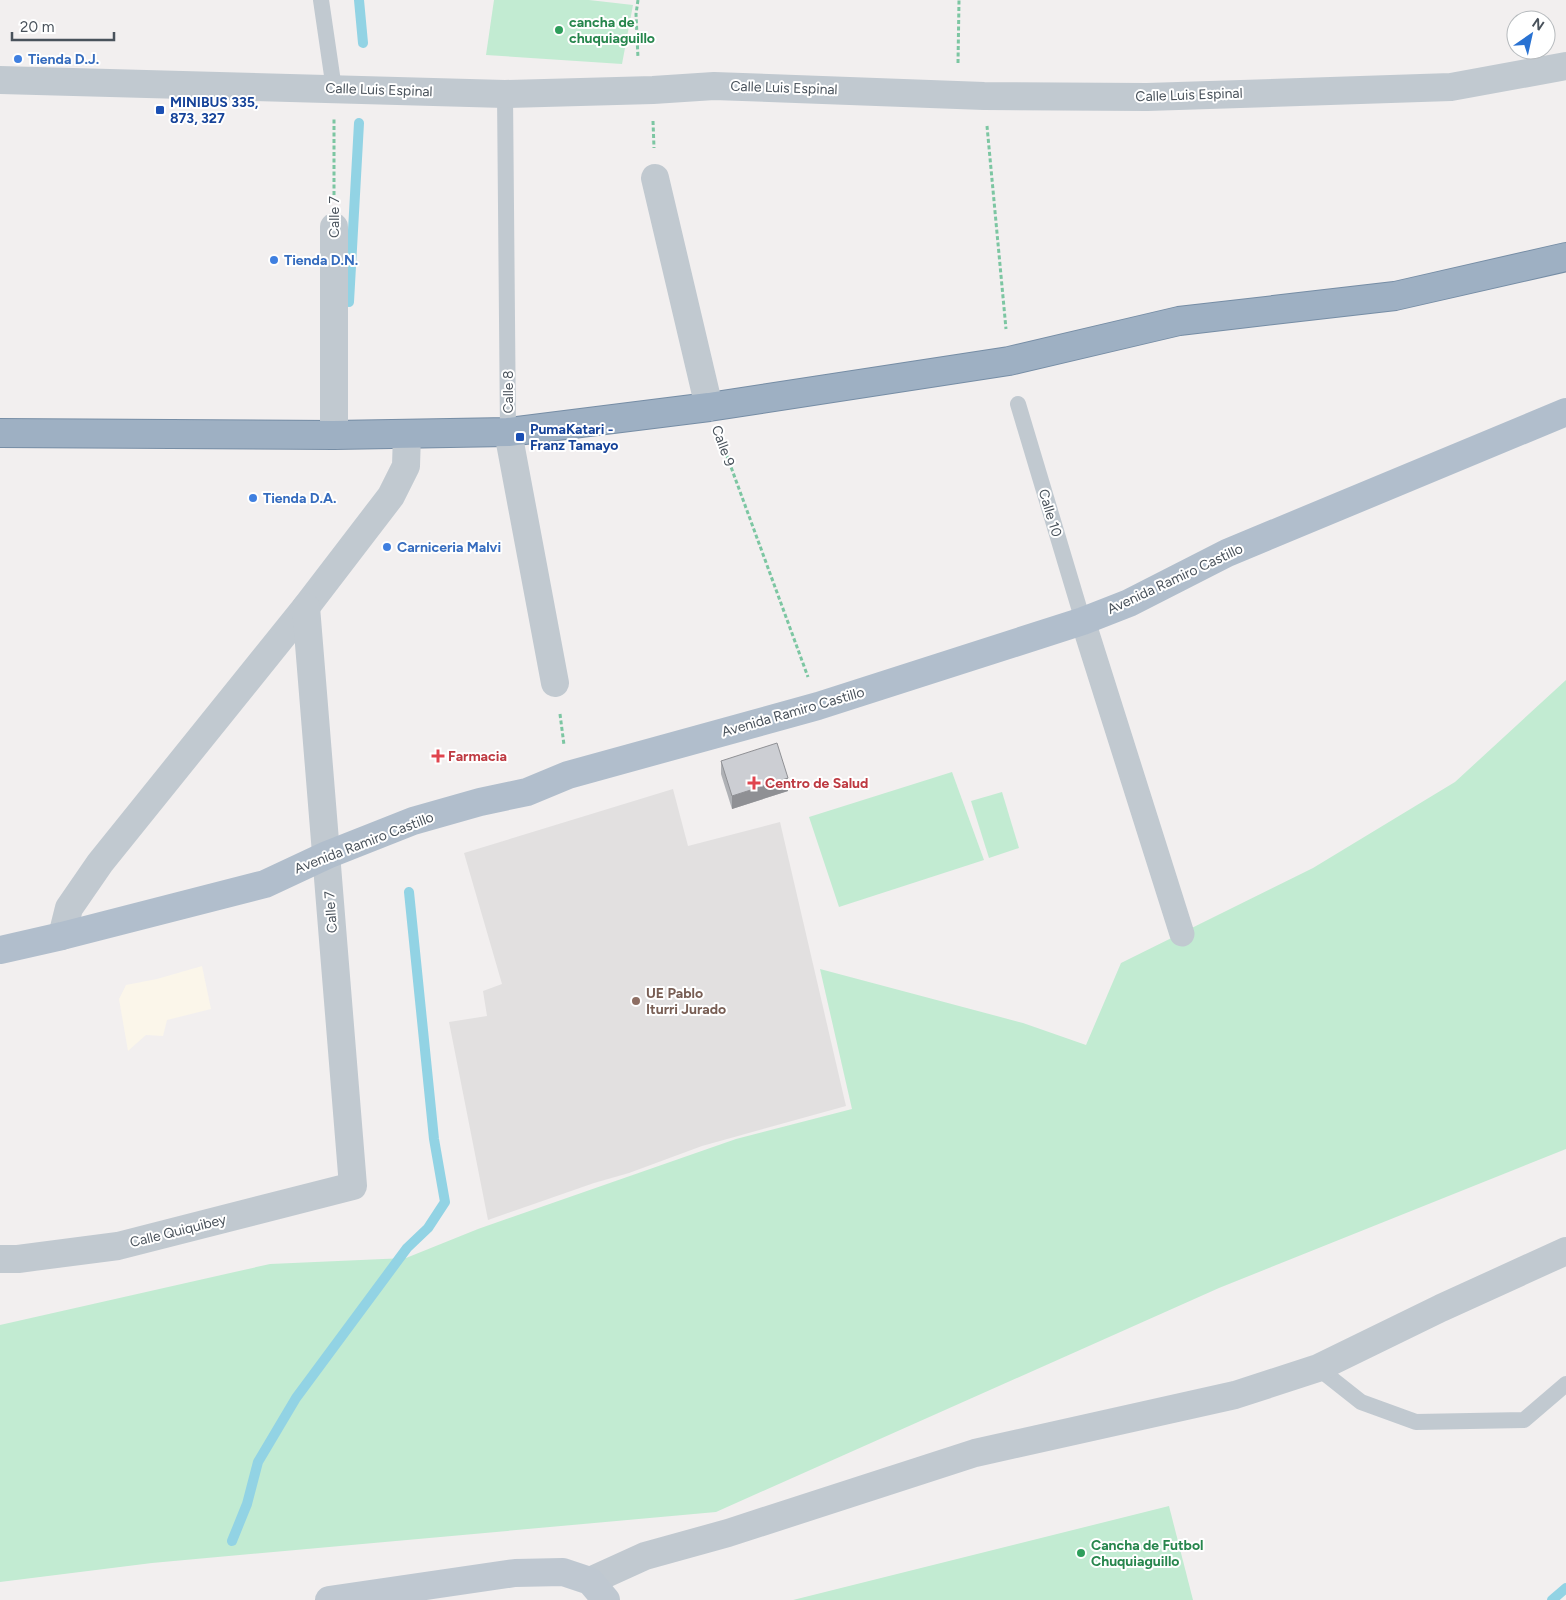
<svg xmlns="http://www.w3.org/2000/svg" width="1566" height="1600" font-family="Figtree,sans-serif">
<style>
.commercial{fill:#fbf6ea}
.education{fill:#e2e0e0}
.green{fill:#c2ebd2}
.lines{fill:none;stroke-linecap:round;stroke-linejoin:round}
.stream{stroke:#92d3e4;stroke-width:10}
.trunk-casing{stroke:#768da5;stroke-width:30}
.path{stroke:#7cc6a2;stroke-width:3;stroke-dasharray:4 2.5;stroke-linecap:butt}
.service{stroke:#c1c9d0;stroke-width:16}
.pedestrian{stroke:#c1c9d0;stroke-width:25}
.minor{stroke:#c1c9d0;stroke-width:28}
.secondary{stroke:#bfc8d1;stroke-width:28}
.primary{stroke:#b1becc;stroke-width:28}
.trunk{stroke:#9eb0c3;stroke-width:28}
.wall{fill:#afb1b5}
.shaded-wall{fill:#8f9094}
.building{fill:#ccced3;stroke:#8f9094}
.leisure-dot{fill:#2e9e5b;stroke:#fff;stroke-width:2}
.shop-dot{fill:#3f7fe0;stroke:#fff;stroke-width:2}
.transit-dot{fill:#1a4fb4;stroke:#fff;stroke-width:2}
.health-dot{fill:#e0444e;stroke:#fff;stroke-width:2}
.education-dot{fill:#8d6e63;stroke:#fff;stroke-width:2}
.labels{text-anchor:middle;dominant-baseline:central;stroke-width:4;stroke-linejoin:round;paint-order:stroke}
.leisure-label{font-size:14px;font-weight:bold;fill:#27864d;stroke:#fff;text-anchor:start}
.shop-label{font-size:14px;font-weight:bold;fill:#366cbe;stroke:#fff;text-anchor:start}
.street-label{font-size:14px;fill:#49525b;stroke:#fff}
.transit-label{font-size:14px;font-weight:bold;fill:#164399;stroke:#fff;text-anchor:start}
.health-label{font-size:14px;font-weight:bold;fill:#be3a42;stroke:#fff;text-anchor:start}
.education-label{font-size:14px;font-weight:bold;fill:#785e54;stroke:#fff;text-anchor:start}
</style>
<rect width="100%" height="100%" fill="#f2efef"/>
<!-- commercial -->
<polygon class="commercial" points="202,966 211,1009 167,1020 163,1036 146,1035 128,1051 119,999 126,985 157,979"/>
<!-- education -->
<polygon class="education" points="673,789 688,846 780,822 846,1106 702,1146 629,1173 594,1183 488,1220 449,1022 487,1016 483,991 502,984 464,853"/>
<!-- green -->
<g class="green">
<polygon points="494,0 589,0 633,5 622,64 486,55"/>
<polygon points="1566,680 1566,1149 1219,1288 716,1512 152,1563 0,1582 0,1325 270,1264 406,1258 478,1229 736,1139 852,1109 820,969 1023,1023 1086,1045 1121,963 1313,868 1455,782"/>
<polygon points="952,772 984,860 839,907 809,817"/>
<polygon points="1002,792 1019,848 989,858 971,801"/>
<polygon points="1169,1506 1193,1600 793,1600"/>
</g>
<g class="lines">
<!-- stream -->
<g class="stream">
<polyline points="359,0 363,43"/>
<polyline points="349,302 359,123"/>
<polyline points="232,1541 247,1504 258,1462 296,1398 407,1248 428,1228 445,1202 434,1139 409,892"/>
<polyline points="1552,1600 1566,1588"/>
</g>
<defs>
<polyline id="trunk" points="0,433 334,435 508,432 709,407 1009,361 1179,321 1395,296 1566,257"/>
</defs>
<!-- trunk casing -->
<use href="#trunk" class="trunk-casing"/>
<!-- path -->
<g class="path">
<polyline points="638,0 636,14 638,58"/>
<polyline points="958,63 959,0"/>
<polyline points="653,121 654,148"/>
<polyline points="987,126 1006,329"/>
<polyline points="334,195 334,119"/>
<polyline points="720,437 808,677"/>
<polyline points="560,714 564,745"/>
</g>
<!-- service -->
<g class="service">
<polyline points="321,0 334,89"/>
<polyline points="505,94 508,432"/>
<polyline points="1018,404 1083,621"/>
<polyline points="1318,1368 1361,1402 1416,1422 1524,1420 1566,1384"/>
</g>
<!-- pedestrian -->
<polyline class="pedestrian" points="1083,621 1182,934"/>
<!-- minor -->
<g class="minor">
<polyline points="0,80 505,94 653,90 714,86 984,96 1147,97 1451,87 1566,66"/>
<polyline points="655,178 709,407"/>
<polyline points="508,432 555,683"/>
<polyline points="334,435 334,227"/>
<polyline points="62,936 69,908 100,863 306,607 391,496 406,466 407,434"/>
<polyline points="0,1259 18,1259 118,1246 353,1186 306,607"/>
<polyline points="590,1581 645,1556 728,1533 975,1453 1235,1395 1318,1368 1441,1308 1566,1251"/>
</g>
<!-- secondary -->
<polyline class="secondary" points="329,1600 515,1573 563,1572 590,1581 606,1600"/>
<!-- primary -->
<polyline class="primary" points="0,950 62,936 265,884 327,855 413,821 480,802 527,792 568,775 818,706 1083,621 1129,603 1227,553 1566,412"/>
<!-- trunk -->
<use href="#trunk" class="trunk"/>
</g>
<!-- wall -->
<polygon class="wall" points="721,761 788,791 732,809 721,774"/>
<!-- shaded-wall -->
<polygon class="shaded-wall" points="788,778 788,791 732,809 732,796"/>
<!-- building -->
<polygon class="building" points="777,743 788,778 732,796 721,761"/>
<!-- markers -->
<g class="leisure-dot">
<circle cx="559" cy="30" r="5"/>
<circle cx="1081" cy="1553" r="5"/>
</g>
<g class="shop-dot">
<circle cx="18" cy="59" r="5"/>
<circle cx="274" cy="260" r="5"/>
<circle cx="253" cy="498" r="5"/>
<circle cx="387" cy="547" r="5"/>
</g>
<g class="transit-dot">
<rect x="155" y="105" width="10" height="10" rx="2.5"/>
<rect x="515" y="432" width="10" height="10" rx="2.5"/>
</g>
<g class="health-dot">
<path d="M435.5 748.5h5v5h5v5h-5v5h-5v-5h-5v-5h5z"/>
<path d="M751.5 775.5h5v5h5v5h-5v5h-5v-5h-5v-5h5z"/>
</g>
<circle class="education-dot" cx="636" cy="1001" r="5"/>
<g class="labels">
<!-- leisure labels -->
<g class="leisure-label">
<text x="569" y="22">cancha de<tspan x="569" dy="16">chuquiaguillo</tspan></text>
<text x="1091" y="1545">Cancha de Futbol<tspan x="1091" dy="16">Chuquiaguillo</tspan></text>
</g>
<!-- shop labels -->
<g class="shop-label">
<text x="28" y="59">Tienda D.J.</text>
<text x="284" y="260">Tienda D.N.</text>
<text x="263" y="498">Tienda D.A.</text>
<text x="397" y="547">Carniceria Malvi</text>
</g>
<!-- street labels -->
<g class="street-label">
<text transform="translate(784 88) rotate(2)">Calle Luis Espinal</text>
<text transform="translate(379 90) rotate(2)">Calle Luis Espinal</text>
<text transform="translate(1189 95) rotate(-2)">Calle Luis Espinal</text>
<text transform="translate(334 217) rotate(-90)">Calle 7</text>
<text transform="translate(508 392) rotate(-90)">Calle 8</text>
<text transform="translate(723 446) rotate(70)">Calle 9</text>
<text transform="translate(1050 513) rotate(73)">Calle 10</text>
<text transform="translate(1175 579) rotate(-25)">Avenida Ramiro Castillo</text>
<text transform="translate(793 712) rotate(-16)">Avenida Ramiro Castillo</text>
<text transform="translate(364 843) rotate(-21)">Avenida Ramiro Castillo</text>
<text transform="translate(331 912) rotate(-94)">Calle 7</text>
<text transform="translate(178 1231) rotate(-14)">Calle Quiquibey</text>
</g>
<!-- transit labels -->
<g class="transit-label">
<text x="170" y="102">MINIBUS 335,<tspan x="170" dy="16">873, 327</tspan></text>
<text x="530" y="429">PumaKatari -<tspan x="530" dy="16">Franz Tamayo</tspan></text>
</g>
<!-- health labels -->
<g class="health-label">
<text x="448" y="756">Farmacia</text>
<text x="765" y="783">Centro de Salud</text>
</g>
<!-- education labels -->
<g class="education-label">
<text x="646" y="993">UE Pablo<tspan x="646" dy="16">Iturri Jurado</tspan></text>
</g>
</g>
<!-- north arrow -->
<g transform="translate(1531 35) rotate(34)"><circle r="24" fill="#ffffff" stroke="#b6babd"/>
<path d="M0-4L9 19L0 12L-9 19Z" fill="#2972d2"/>
<text y="-8" font-size="14" font-weight="bold" text-anchor="middle" fill="#49525b">N</text>
</g>
<!-- scale -->
<path d="M12 32v8h102v-8" fill="none" stroke="#49525b" stroke-width="2.5"/>
<text x="20" y="32" font-size="15" fill="#49525b" stroke="#ffffff" stroke-width="4" paint-order="stroke">20 m</text>
</svg>
